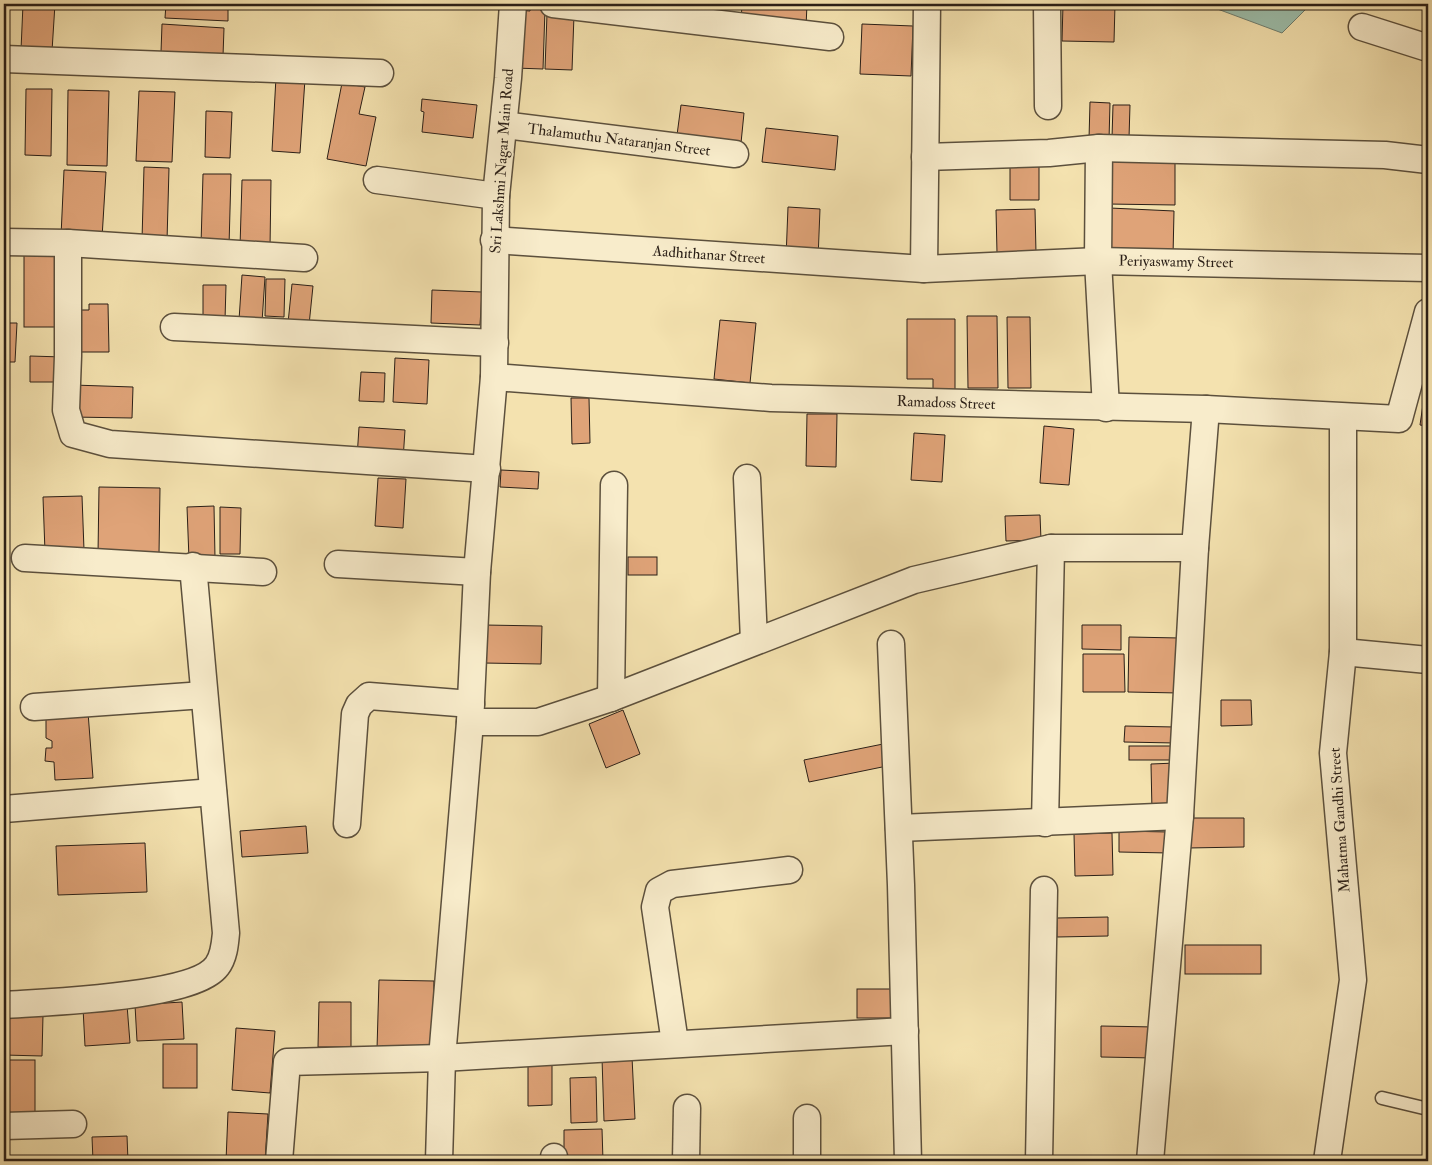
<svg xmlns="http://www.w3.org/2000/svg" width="1432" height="1165" font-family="'IM FELL Double Pica',serif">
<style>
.water{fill:#9cbeab;stroke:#6e7e70}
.building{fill:#dfa378;stroke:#2a1f17}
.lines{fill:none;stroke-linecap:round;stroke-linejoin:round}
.service-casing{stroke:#5c503d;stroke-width:15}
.minor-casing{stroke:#5c503d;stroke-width:29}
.service{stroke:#f8eccb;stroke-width:12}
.minor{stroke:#f8eccb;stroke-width:26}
.labels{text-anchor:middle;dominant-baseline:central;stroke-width:4;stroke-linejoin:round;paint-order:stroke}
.street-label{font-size:15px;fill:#2a1f17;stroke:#f8eccb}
</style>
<rect width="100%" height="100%" fill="#f4e2af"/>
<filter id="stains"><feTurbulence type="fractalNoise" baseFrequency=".004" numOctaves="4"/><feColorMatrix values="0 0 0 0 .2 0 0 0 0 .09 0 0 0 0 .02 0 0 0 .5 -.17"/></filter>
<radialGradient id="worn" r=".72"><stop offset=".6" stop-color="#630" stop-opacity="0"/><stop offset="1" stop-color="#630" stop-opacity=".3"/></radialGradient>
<!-- water -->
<polygon class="water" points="1204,4 1311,4 1282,33"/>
<!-- building -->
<g class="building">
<polygon points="23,4 55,4 52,51 21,50"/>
<polygon points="166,4 228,4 228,21 165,18"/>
<polygon points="674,4 708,4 708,12 674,11"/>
<polygon points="742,4 807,4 806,27 741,23"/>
<polygon points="1063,4 1115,4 1114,42 1062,41"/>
<polygon points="530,9 545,9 543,69 515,68 517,10 530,11"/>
<polygon points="547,14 574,15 572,70 545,69"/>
<polygon points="162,24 224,28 223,56 161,52"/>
<polygon points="862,24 913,26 911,76 860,74"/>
<polygon points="276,77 305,79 300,153 272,151"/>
<polygon points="342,83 365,87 359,114 376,117 366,166 327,159"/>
<polygon points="26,89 52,89 51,156 25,155"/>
<polygon points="68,90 109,91 107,166 67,165"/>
<polygon points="139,91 175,92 172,162 136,161"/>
<polygon points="422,99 477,105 473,138 422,132 424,112 421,111"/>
<polygon points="1090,102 1110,103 1109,140 1089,139"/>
<polygon points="681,105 744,113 741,143 677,135"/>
<polygon points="1113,105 1130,105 1129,138 1112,138"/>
<polygon points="206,111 232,112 230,158 205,157"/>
<polygon points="766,128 838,136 835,170 762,162"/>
<polygon points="1109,160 1175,161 1175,205 1108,204"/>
<polygon points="1010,164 1039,165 1039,200 1010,200"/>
<polygon points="144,167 169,168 167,241 142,240"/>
<polygon points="64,170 106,172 102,238 61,236"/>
<polygon points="203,174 231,174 229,246 201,245"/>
<polygon points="242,180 271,180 270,248 240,247"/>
<polygon points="788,207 820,209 818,259 786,258"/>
<polygon points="1110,208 1174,211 1173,256 1109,254"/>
<polygon points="1035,209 1036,253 997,253 996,210"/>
<rect x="24" y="250" width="34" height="77"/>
<polygon points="242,275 265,277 262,322 239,320"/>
<polygon points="266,279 285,279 284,317 265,316"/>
<polygon points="292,284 313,286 309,325 288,323"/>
<polygon points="203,285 226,285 225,320 203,320"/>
<polygon points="432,290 482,292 480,325 431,323"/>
<polygon points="89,304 108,304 109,352 73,352 73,310 89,310"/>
<polygon points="967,316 997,316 998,388 968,388"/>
<polygon points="1007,317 1030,317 1031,388 1008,388"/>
<polygon points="907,319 955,319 955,390 933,390 933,379 907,379"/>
<polygon points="720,320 756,323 750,383 714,379"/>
<polygon points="4,323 17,323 15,362 4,362"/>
<polygon points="30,356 63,357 63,382 30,382"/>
<polygon points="395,358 429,360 427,404 393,402"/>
<polygon points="361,372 385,373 384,402 359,401"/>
<polygon points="1426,384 1428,384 1428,426 1420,425"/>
<polygon points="73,385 133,387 132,418 72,417"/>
<polygon points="571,398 589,398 590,443 572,444"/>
<polygon points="807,414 837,414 836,467 806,466"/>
<polygon points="1044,426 1074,429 1069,485 1040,483"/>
<polygon points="359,427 405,430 403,460 357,458"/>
<polygon points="914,433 945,435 942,482 911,480"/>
<polygon points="501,470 539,472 538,489 500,487"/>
<polygon points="378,478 406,479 403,528 375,526"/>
<polygon points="99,487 160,488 159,554 98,554"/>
<polygon points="82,496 84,550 45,552 43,497"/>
<polygon points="214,506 215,558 189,559 187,507"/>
<polygon points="220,507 241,508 240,554 220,554"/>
<polygon points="1040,515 1041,540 1006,541 1005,516"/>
<rect x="628" y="557" width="29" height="18"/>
<polygon points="484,625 542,626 541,664 483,663"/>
<polygon points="1082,625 1121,625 1121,650 1082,649"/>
<polygon points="1129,637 1180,638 1179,693 1128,692"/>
<polygon points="1083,654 1124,654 1125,692 1083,692"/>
<polygon points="1221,700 1251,700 1252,725 1221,726"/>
<polygon points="623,710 640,754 606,768 589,724"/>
<polygon points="46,711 88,712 93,778 55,780 54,762 45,761 46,748 52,748 52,741 46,738"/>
<polygon points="1125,726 1175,727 1175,743 1124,742"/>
<polygon points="883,744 887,766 809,782 804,760"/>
<rect x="1129" y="746" width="43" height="14"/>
<polygon points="1176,763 1176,811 1152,811 1151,764"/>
<polygon points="1188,818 1244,818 1244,847 1188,848"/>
<polygon points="306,826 308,853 242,857 240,831"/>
<polygon points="1119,831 1169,832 1169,853 1119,852"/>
<polygon points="1112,833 1113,875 1075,876 1074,834"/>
<polygon points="145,843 147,892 58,895 56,846"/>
<polygon points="1108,917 1108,936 1057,937 1057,918"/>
<rect x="1185" y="945" width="76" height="29"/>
<polygon points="379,980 434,981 432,1050 377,1049"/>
<rect x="857" y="989" width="43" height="29"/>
<polygon points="182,1002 184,1039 137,1041 135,1005"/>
<polygon points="319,1002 351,1002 351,1047 318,1047"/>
<polygon points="127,1005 130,1043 85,1046 83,1008"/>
<polygon points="4,1014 43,1015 42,1056 4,1055"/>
<polygon points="1101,1026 1155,1027 1154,1058 1101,1057"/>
<polygon points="236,1028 275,1031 270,1093 232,1090"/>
<rect x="163" y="1044" width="34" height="44"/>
<polygon points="632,1057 635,1119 604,1121 602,1058"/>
<rect x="4" y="1060" width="31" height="56"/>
<polygon points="528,1065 552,1065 552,1105 528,1106"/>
<polygon points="596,1077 597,1122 571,1123 570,1078"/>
<polygon points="228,1112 268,1114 265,1161 226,1161"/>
<polygon points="602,1129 603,1161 564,1161 564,1130"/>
<polygon points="127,1136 128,1161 93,1161 92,1137"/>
</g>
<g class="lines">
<defs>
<polyline id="service" points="1382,1098 1428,1109"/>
<g id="minor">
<polyline points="553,4 830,37"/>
<polyline points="1047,4 1048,106"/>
<polyline points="1362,27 1428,48"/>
<polyline points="4,59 380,73"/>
<polyline points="504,125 735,154"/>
<polyline points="1099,148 1098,261 1106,408"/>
<polyline points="925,157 1049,153 1099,148 1385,155 1428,160"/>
<polyline points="377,180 496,196"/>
<polyline points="494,240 924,269 1098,261 1428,268"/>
<polyline points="4,242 68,243 304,258"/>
<polyline points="68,243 68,356 66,410 73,434 110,444 487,469"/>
<polyline points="924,269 927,4"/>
<polyline points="174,327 495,343"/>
<polyline points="494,377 771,398 1206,409 1399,419 1428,312"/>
<polyline points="747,478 754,641"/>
<polyline points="25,558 263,572"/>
<polyline points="338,564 477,572"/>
<polyline points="891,644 901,885 908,1161"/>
<polyline points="1343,652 1428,660"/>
<polyline points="611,698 614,485"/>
<polyline points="34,707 204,695"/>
<polyline points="470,722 538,722 611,698 914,580 1051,548 1195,548"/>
<polyline points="4,809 213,792"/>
<polyline points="1045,823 1051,548"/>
<polyline points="347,824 355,714 359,705 369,696 471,704"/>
<polyline points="899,828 1180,816"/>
<path d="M 4,1005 C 45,1002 194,998 217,966 C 224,957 225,944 226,933 L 193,566"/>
<polyline points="675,1043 655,907 659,891 672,884 789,870"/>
<polyline points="807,1118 807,1161"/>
<polyline points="4,1126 73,1124"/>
<polyline points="279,1161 287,1062 442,1058 905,1031"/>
<polyline points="439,1161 442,1058 470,722 477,572 494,377 496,196 508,78 513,4"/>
<polyline points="554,1161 554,1157"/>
<polyline points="686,1161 687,1108"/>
<polyline points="1039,1161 1044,890"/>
<polyline points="1150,1161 1180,816 1195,548 1206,409"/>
<polyline points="1327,1161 1353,980 1333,753 1343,652 1343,417"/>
</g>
</defs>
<!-- service casing -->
<use href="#service" class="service-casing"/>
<!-- minor casing -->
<use href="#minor" class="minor-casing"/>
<!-- service -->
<use href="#service" class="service"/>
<!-- minor -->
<use href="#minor" class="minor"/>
</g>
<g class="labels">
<!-- street labels -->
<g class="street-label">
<text transform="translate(619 140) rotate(7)">Thalamuthu Nataranjan Street</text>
<text transform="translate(502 161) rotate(-86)">Sri Lakshmi Nagar Main Road</text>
<text transform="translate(709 255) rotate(4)">Aadhithanar Street</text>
<text transform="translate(1176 262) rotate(1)">Periyaswamy Street</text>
<text transform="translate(946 403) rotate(2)">Ramadoss Street</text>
<text transform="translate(1340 820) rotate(-94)">Mahatma Gandhi Street</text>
</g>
</g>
<!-- margin -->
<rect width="1432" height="1165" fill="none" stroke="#f4e2af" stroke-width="20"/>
<rect x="5" y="5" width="1422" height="1155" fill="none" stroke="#2a1f17" stroke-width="2.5"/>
<rect x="10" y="10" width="1412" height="1145" fill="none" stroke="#2a1f17"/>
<rect width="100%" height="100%" filter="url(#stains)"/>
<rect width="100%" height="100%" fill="url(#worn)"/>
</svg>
